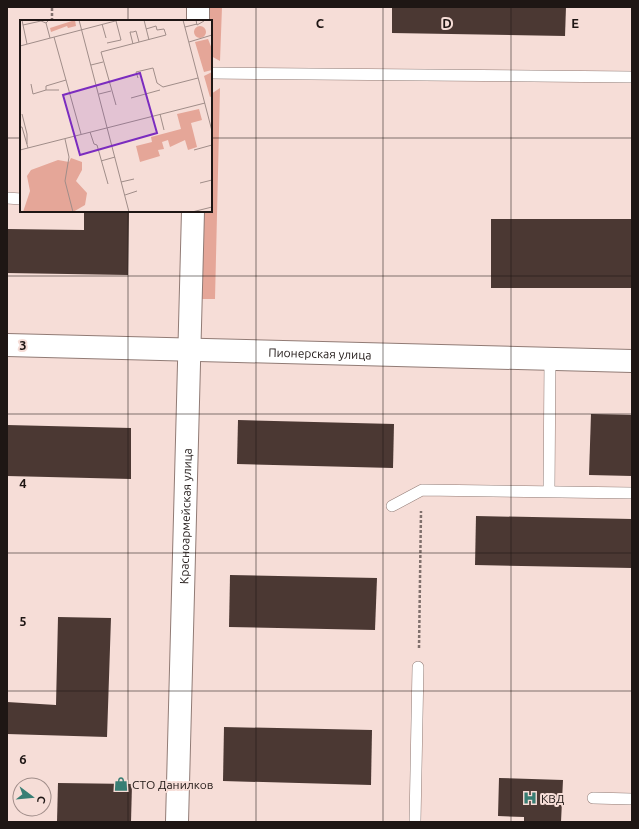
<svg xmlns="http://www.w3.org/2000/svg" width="639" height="829" font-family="Ubuntu,sans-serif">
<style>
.green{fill:#e5a698}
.building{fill:#4b3833}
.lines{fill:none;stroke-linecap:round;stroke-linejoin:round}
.lane-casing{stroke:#917b75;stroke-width:12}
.street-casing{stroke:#917b75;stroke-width:24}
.path{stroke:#80706c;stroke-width:2.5;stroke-dasharray:3 2;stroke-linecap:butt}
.lane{stroke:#fff;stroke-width:11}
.street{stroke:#fff;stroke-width:22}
.grid{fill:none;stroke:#1e1614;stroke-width:1;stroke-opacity:0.55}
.labels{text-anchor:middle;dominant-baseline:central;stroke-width:4;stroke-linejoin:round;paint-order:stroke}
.street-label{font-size:12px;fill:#1e1614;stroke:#f6ddd7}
.poi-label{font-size:12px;fill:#1e1614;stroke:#f6ddd7;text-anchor:start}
.inset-road{fill:none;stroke:#a08d89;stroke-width:1}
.view{fill:#7b2cbf;fill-opacity:0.15;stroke:#7b2cbf;stroke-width:2}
.inset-edge{fill:none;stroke:#1e1614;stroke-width:2}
.grid-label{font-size:13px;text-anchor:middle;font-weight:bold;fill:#1e1614;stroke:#f6ddd7;stroke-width:4;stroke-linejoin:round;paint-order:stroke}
</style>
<rect width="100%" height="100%" fill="#f6ddd7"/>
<!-- green -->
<g class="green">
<polygon points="208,7 222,7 220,61 211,56 211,21 207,21"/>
<polygon points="220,88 215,299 200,299 202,211 211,211 211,94"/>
</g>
<!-- building -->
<g class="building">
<polygon points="392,7 566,7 565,36 392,33"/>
<polygon points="84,211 129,211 128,275 7,273 7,229 84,230"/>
<rect x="491" y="219" width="141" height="69"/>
<polygon points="591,414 632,415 632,476 589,475"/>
<polygon points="238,420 394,424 393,468 237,464"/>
<polygon points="7,425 131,428 131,479 7,476"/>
<polygon points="476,516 632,519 632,568 475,565"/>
<polygon points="230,575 377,578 375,630 229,627"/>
<polygon points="58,617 111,618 107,737 7,734 7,702 56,705"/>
<polygon points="224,727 372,730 371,785 223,781"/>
<polygon points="499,778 563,780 561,822 524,822 524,817 498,816"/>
<polygon points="58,783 132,784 131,822 57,822"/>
</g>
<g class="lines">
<defs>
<g id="lane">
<polyline points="211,73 632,77"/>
<polyline points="7,198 21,199"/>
<polyline points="549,491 550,359"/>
<polyline points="392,506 422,490 632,493"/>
<polyline points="593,798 632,799"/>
<polyline points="415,822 418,667"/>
</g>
<g id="street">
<polyline points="198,21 198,7"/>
<path id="s1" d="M 7,345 L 632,361"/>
<path id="s2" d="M 177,822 L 193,211"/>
</g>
</defs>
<!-- lane casing -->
<use href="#lane" class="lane-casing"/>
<!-- street casing -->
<use href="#street" class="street-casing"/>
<!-- path -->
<g class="path">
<polyline points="52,21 52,7"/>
<polyline points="419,648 421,511"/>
</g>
<!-- lane -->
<use href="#lane" class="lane"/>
<!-- street -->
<use href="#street" class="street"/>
</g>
<!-- grid -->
<path class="grid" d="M 128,7 L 128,21M 256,7 L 256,822M 383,7 L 383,822M 511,7 L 511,822M 7,138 L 21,138M 211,138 L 632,138M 128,211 L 128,822M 7,276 L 632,276M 7,414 L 632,414M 7,553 L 632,553M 7,691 L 632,691"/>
<!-- icons -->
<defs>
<symbol id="shop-bare" viewBox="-9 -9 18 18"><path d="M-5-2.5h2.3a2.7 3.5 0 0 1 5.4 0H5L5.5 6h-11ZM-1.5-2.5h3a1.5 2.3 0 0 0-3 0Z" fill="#387e74" stroke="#f6ddd7" stroke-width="2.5" paint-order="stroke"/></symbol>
<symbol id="hospital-bare" viewBox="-9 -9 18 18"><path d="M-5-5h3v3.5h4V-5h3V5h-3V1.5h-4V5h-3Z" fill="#387e74" stroke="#f6ddd7" stroke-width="2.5" paint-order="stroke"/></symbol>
</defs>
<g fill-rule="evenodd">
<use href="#shop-bare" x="111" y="774" width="20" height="20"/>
<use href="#hospital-bare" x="520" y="788" width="20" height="20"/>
</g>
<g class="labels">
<!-- street labels -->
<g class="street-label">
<text stroke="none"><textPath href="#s1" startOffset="313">Пионерская улица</textPath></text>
<text stroke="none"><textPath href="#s2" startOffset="306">Красноармейская улица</textPath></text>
</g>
<!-- poi labels -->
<g class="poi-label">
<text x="132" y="784">СТО Данилков</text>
<text x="541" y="798">КВД</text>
</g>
</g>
<!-- overview -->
<g transform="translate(20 20)">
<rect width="192" height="192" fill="#f6ddd7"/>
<path d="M 55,0 L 56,6 L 48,8 L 47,6 L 31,12 L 30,8 ZM174 12a6 6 0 1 1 12 0a6 6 0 1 1-12 0ZM 188,19 L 192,29 L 192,50 L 184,52 L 175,22 ZM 192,52 L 192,76 L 190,77 L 184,56 ZM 179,89 L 182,100 L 171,103 L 177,127 L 168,130 L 165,120 L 150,127 L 148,120 L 142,122 L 144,129 L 138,130 L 140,136 L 120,142 L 116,126 L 132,122 L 131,117 L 161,109 L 157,94 ZM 51,138 L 62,142 L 62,150 L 56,161 L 67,173 L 65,185 L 53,192 L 3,192 L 10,171 L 7,156 L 11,150 L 38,140 L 49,142 Z" fill="#e5a698"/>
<path class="inset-road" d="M 2,0 L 3,5 L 21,1 L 26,3 L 29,0M 59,0 L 109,192M 124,0 L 129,20M 163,0 L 192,111M 176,0 L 177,5 L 184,1M 26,3 L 30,18M 82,4 L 86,18M 3,5 L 7,24M 165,7 L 177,4M 34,17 L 61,114M 169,22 L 192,15M 87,23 L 101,20 L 96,1M 113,24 L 110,12 L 113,12 L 116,11 L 119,22M 0,26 L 99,0M 71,45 L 83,42M 118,58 L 116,52 L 133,48 L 137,63 L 143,67 L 178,58M 11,64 L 13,74 L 26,70 L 26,66 L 46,60M 26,70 L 39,70M 79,74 L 91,71M 111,78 L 140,70M 96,85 L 81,32 L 146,15 L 144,9 L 137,10 L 136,6 L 126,9M 2,94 L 7,114 L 7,124M 140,94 L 144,110M 0,107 L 2,107 L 8,128M 70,112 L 74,124 L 77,125 L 88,164M 45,119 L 49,137 L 45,161 L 53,192M 0,130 L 185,83M 174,130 L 192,125M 81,141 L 95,137M 101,162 L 114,159M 180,163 L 192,160M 105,175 L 117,171M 172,192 L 192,187"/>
<path class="view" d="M 120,53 L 137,113 L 60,135 L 43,75 Z"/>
<rect width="192" height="192" class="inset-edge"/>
</g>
<g class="grid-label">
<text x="320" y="28">C</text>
<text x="447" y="28">D</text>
<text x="575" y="28">E</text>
<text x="23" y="350">3</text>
<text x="23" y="488">4</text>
<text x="23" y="626">5</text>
<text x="23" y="764">6</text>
</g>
<!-- border -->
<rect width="639" height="829" fill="none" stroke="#1e1614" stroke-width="16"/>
<!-- north arrow -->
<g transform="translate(32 797) rotate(106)"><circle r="19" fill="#f6ddd7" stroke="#a08d89"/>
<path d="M0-3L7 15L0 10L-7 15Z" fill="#387e74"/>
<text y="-6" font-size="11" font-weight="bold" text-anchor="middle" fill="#1e1614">С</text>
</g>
</svg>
